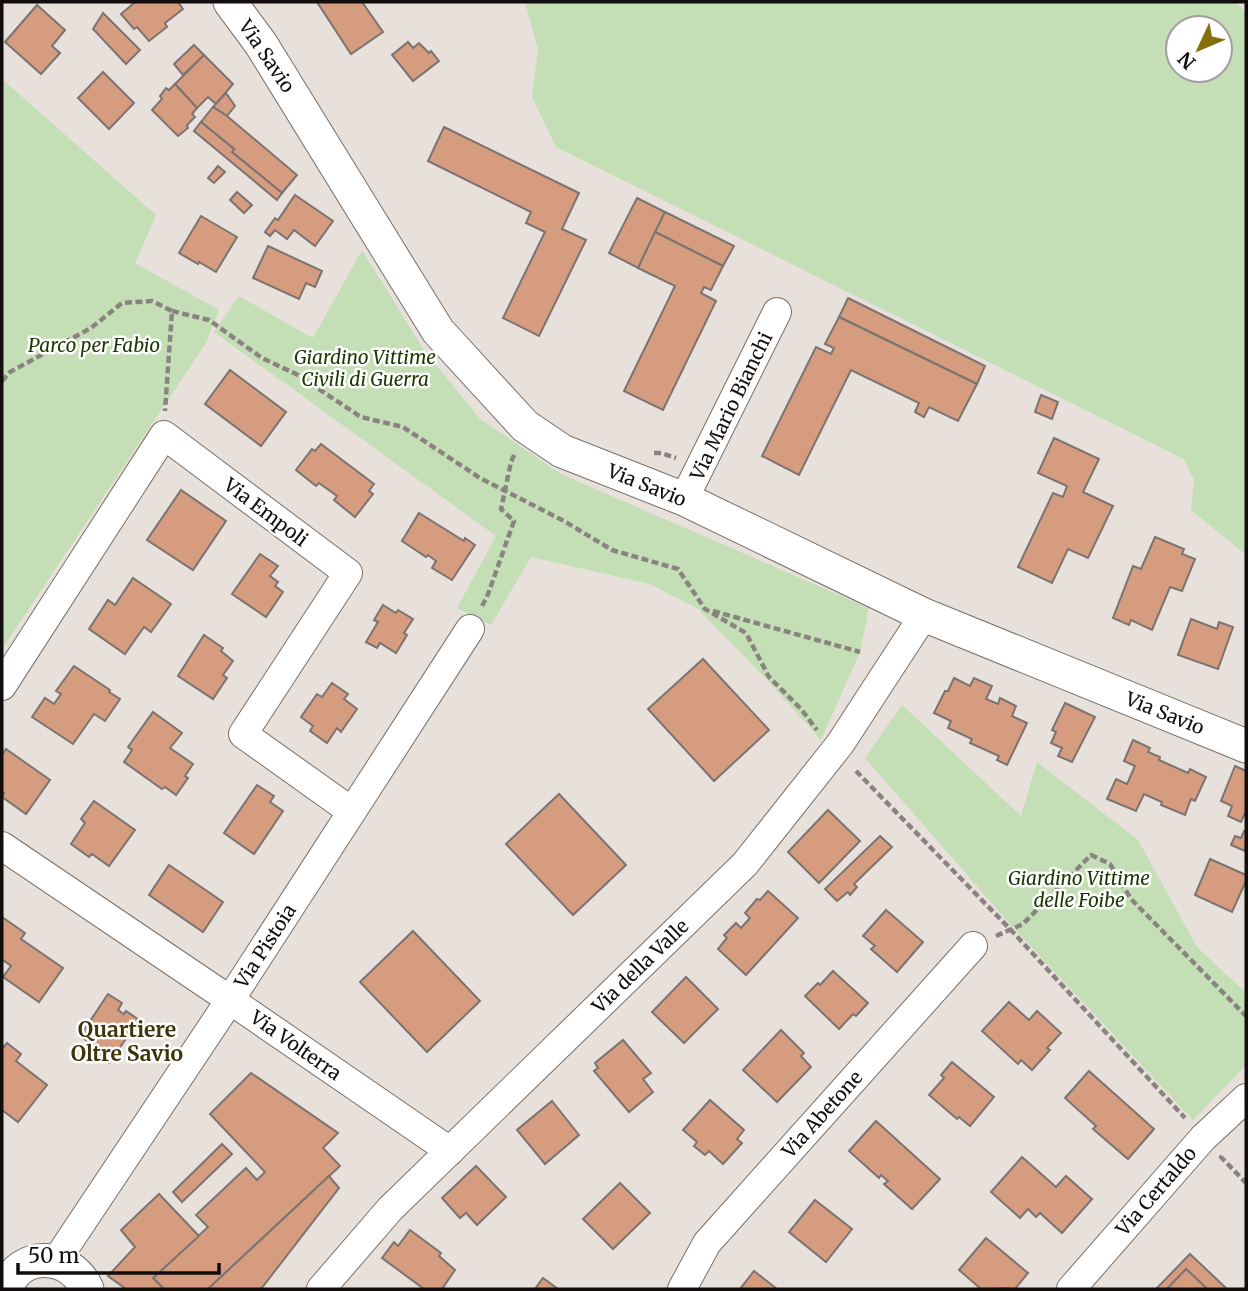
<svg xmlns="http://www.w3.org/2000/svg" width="1248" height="1291" font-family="Merriweather,serif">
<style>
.green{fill:#c4deb5;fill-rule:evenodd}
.building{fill:#d69c80;stroke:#7b7370;stroke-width:2}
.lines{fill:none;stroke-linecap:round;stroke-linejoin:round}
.minor-casing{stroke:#77706b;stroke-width:30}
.tertiary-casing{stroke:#77706b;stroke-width:35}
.path{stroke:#8a8481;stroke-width:4.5;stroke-dasharray:7 3.5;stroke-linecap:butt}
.minor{stroke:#fff;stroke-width:28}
.tertiary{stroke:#fff;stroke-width:33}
.labels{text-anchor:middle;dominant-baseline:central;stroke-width:5;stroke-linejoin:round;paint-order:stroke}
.street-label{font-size:19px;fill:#110e0d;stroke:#fff}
.park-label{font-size:19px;font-style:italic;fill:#193700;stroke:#fff}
.neighbourhood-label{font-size:21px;font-weight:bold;fill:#40340a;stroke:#fff}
</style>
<rect width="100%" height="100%" fill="#e8e0db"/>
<!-- green -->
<g class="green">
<path d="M 525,2 L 1235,2 L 1246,13 L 1246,555 L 1191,510 L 1194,480 L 1184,459 L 556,147 L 532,97 L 538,49 ZM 1178,28 L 1220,28 L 1220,70 L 1178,70 Z"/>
<polygon points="2,79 156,215 135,263 219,310 206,343 2,649"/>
<polygon points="362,250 424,350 480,419 561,474 869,608 860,652 821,740 769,682 698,609 650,584 531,557 491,625 457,608 496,536 214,332 239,296 313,338"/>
<polygon points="902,705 1021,816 1037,762 1138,840 1197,947 1246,993 1246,1065 1193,1120 1010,924 865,758"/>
</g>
<!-- building -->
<g class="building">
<polygon points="133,2 178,2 183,9 165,23 167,27 149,41 137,27 134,29 121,14 134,3"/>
<polygon points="317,2 362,2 383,32 351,54"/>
<polygon points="37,5 65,30 52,46 60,53 41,74 5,42"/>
<polygon points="103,13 140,50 126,64 93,29"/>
<polygon points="408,42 413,48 419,43 429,53 431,51 439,61 413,81 392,55"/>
<polygon points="194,45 204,55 183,75 174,64"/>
<polygon points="204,55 233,84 216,104 208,97 197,108 175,84"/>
<polygon points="103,72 134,103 109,129 78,98"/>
<polygon points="175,84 197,108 192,114 195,117 187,125 188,128 178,136 152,110 162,99 160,96 166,88 169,90"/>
<polygon points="226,93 235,106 227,116 213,107"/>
<polygon points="213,107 227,116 297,175 282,193 232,152 234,149 201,122"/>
<polygon points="201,122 234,149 232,152 282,193 277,200 194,131"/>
<polygon points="444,127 579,193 562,229 586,240 539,336 503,318 545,232 526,223 531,212 428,161"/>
<polygon points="218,166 225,172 214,183 208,178"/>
<polygon points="237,192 252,205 244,213 230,200"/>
<polygon points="295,195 333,221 315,246 294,230 287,239 275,230 270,236 265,232 275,218 278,220"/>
<polygon points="637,198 665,212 638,268 609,253"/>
<polygon points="665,212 734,246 723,266 655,232"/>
<polygon points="201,216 237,237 216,272 199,262 198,264 179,253"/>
<polygon points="655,232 723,266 711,290 704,287 701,293 716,301 663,410 624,391 675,286 638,268"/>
<polygon points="268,246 322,271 315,287 306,283 299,299 253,278"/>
<polygon points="848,298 985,366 977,384 839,317"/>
<polygon points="839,317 977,384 958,421 929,407 924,417 915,412 919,403 851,370 799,475 762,456 816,347 831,354 834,348 825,344"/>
<polygon points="230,370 286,412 261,446 205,404"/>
<polygon points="1041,395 1058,402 1052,419 1035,412"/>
<polygon points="1054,438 1099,459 1083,492 1113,506 1088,558 1068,549 1052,583 1018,567 1053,493 1063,497 1067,486 1038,473"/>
<polygon points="321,444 374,484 369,491 373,494 355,517 334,500 337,496 319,483 316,486 296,470 312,449 315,451"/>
<polygon points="181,490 226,521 193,570 147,540"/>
<polygon points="419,513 464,541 465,538 475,545 452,580 432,568 436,561 428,555 426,557 402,541"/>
<polygon points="1155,537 1184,549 1182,554 1195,559 1182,591 1170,587 1152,630 1131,620 1129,625 1113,618 1133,566 1141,569"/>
<polygon points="260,554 278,566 270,576 278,582 275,586 283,592 266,617 232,594"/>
<polygon points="133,578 171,604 151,632 144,627 125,654 89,629 108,600 115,605"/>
<polygon points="383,605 396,613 398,610 413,619 404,633 407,635 396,653 380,643 377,648 366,642 378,622 374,620"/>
<polygon points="1191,619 1217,629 1219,622 1233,627 1218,669 1178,655"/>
<polygon points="204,635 223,648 221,651 233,661 223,675 227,678 213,699 178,676"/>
<polygon points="703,659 769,730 714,781 648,709"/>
<polygon points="74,666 110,690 109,692 120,699 105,721 94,714 73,744 32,717 45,698 54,704 61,694 56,691"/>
<polygon points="954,678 970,686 974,678 992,686 986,699 998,704 1000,698 1016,706 1012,716 1027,723 1007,765 997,760 999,756 970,743 972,739 948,728 951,721 934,713 945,691 948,691"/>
<polygon points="332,683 348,694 344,699 357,709 341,732 337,728 327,743 310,731 313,726 301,717 317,694 322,697"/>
<polygon points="1065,703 1095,717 1072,762 1058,756 1062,748 1051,743 1056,732 1052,730"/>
<polygon points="153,712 182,733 170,748 193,764 185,776 188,778 176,795 165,787 162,789 124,762 132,750 128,747"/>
<polygon points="1133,740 1150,748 1148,752 1160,757 1159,760 1188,773 1190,769 1206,777 1195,801 1191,799 1185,815 1161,805 1162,802 1144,794 1136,811 1107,799 1116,779 1127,784 1135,766 1124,761"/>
<polygon points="6,749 50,780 26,814 2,797 4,793 2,792 2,755"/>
<polygon points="1235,766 1246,771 1246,811 1241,822 1228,816 1232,806 1221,801"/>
<polygon points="257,785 274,796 270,802 283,811 254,854 224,833"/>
<polygon points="559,794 626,865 573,915 506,844"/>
<polygon points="94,801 135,830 109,866 92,854 89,857 71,844 85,823 81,819"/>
<polygon points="828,810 860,841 819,883 788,852"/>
<polygon points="1244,831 1246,832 1245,851 1231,845 1235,836 1241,838"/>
<polygon points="880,836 892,847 854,884 857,887 850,895 848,892 837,901 825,889"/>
<polygon points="1210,859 1246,875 1246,881 1232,912 1195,895"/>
<polygon points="169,865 223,902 203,932 149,895"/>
<polygon points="768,891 798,918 746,975 718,949 727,938 724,935 736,923 741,928 750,918 745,913 757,899 760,900"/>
<polygon points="886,910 923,942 897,972 871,949 875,946 863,936"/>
<polygon points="2,917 25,933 21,939 63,968 39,1002 3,977 11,966 3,960 2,962"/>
<polygon points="413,931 480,1001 427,1052 360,982"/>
<polygon points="833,971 868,1003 856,1016 853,1014 839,1029 805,996 818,983 820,985"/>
<polygon points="686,977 718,1009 684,1043 652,1012"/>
<polygon points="108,994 122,1003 118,1010 124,1014 126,1011 139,1020 109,1063 95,1053 99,1049 80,1036"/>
<polygon points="1009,1002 1029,1020 1037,1011 1061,1033 1047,1048 1050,1050 1032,1070 1021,1060 1018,1064 982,1031"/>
<polygon points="781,1030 804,1053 801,1056 811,1067 777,1102 743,1070"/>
<polygon points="623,1040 651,1073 643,1079 653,1092 629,1112 594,1071 598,1068 595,1063"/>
<polygon points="7,1043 21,1054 16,1061 47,1085 18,1122 2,1110 2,1049"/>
<polygon points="952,1062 994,1097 970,1126 959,1117 957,1119 929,1095 944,1078 941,1075"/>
<polygon points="1089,1071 1154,1129 1128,1159 1093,1129 1096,1126 1065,1098"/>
<polygon points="251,1073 338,1133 323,1148 340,1166 208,1289 164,1289 153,1278 208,1227 196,1215 246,1168 257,1180 265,1172 210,1114"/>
<polygon points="710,1100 744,1130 737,1139 742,1143 723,1164 709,1151 705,1155 694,1146 697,1142 683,1130"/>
<polygon points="552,1101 579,1135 545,1164 517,1130"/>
<polygon points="876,1121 940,1179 912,1209 884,1184 888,1181 881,1175 879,1178 849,1151"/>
<polygon points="222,1144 232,1154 182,1202 173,1192"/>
<polygon points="1022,1157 1056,1187 1066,1176 1092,1199 1062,1233 1040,1213 1036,1217 1028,1209 1020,1218 991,1192"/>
<polygon points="476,1166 506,1197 477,1225 466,1213 460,1218 442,1198"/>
<polygon points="329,1176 339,1188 261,1289 208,1289"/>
<polygon points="620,1183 650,1213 613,1249 583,1219"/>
<polygon points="159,1194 199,1236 153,1278 164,1289 126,1289 108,1276 135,1247 121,1230"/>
<polygon points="815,1200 852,1229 826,1262 789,1232"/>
<polygon points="410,1230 441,1253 439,1256 455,1270 442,1289 424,1289 382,1258 394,1242 398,1246"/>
<polygon points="986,1238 1028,1273 1015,1289 1007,1288 981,1289 959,1270"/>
<polygon points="1190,1254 1227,1289 1207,1289 1186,1269 1167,1289 1156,1289"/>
<polygon points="1186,1269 1200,1282 1207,1289 1167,1289"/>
<polygon points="754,1271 777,1289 740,1289"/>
<polygon points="543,1278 558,1289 535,1289"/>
</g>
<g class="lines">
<defs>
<g id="minor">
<polyline points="684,499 777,312"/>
<polyline points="2,686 164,435 348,573 243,734 351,811"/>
<polyline points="2,846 230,1000 450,1151"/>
<polyline points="56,1261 230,1000 470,629"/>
<polyline points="321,1289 390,1209 745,864 840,744 924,615"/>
<polyline points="682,1289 707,1243 973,946"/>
<polyline points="1071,1289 1203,1138 1246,1098"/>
</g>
<g id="tertiary">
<polyline points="230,2 261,44 438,331 525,426 562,451 684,499 924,615 1246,746"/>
<path d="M 6,1289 C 20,1249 71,1253 87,1289"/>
</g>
</defs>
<!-- minor casing -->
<use href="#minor" class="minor-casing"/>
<!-- tertiary casing -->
<use href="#tertiary" class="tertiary-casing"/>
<!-- path -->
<g class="path">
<polyline points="172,311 209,320 262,358 296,374 361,417 403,427 480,478 564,521 612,550 678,569 705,609 746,633 769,677 801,709 817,730"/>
<polyline points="2,381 10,372 91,328 122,303 152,301 172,311 165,411"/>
<polyline points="654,453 661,453 676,458"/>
<polyline points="482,606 487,597 514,521 501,509 511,462 515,453"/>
<polyline points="713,611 860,652"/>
<polyline points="856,771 1011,930 1185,1118"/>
<polyline points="996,936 1023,924 1091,855 1110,864 1131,899 1246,1016"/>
<polyline points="1222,1156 1221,1157 1246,1183"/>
</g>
<!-- minor -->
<use href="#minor" class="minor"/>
<!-- tertiary -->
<use href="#tertiary" class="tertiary"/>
</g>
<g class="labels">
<!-- street labels -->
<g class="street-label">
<text transform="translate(267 56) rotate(56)">Via Savio</text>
<text transform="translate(731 406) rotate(-64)">Via Mario Bianchi</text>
<text transform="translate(647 485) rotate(22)">Via Savio</text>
<text transform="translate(266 512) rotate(37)">Via Empoli</text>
<text transform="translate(1165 713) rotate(22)">Via Savio</text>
<text transform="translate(265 946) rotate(-57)">Via Pistoia</text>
<text transform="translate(640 966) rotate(-44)">Via della Valle</text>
<text transform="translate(296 1045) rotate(35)">Via Volterra</text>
<text transform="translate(822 1114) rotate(-48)">Via Abetone</text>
<text transform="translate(1156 1191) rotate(-49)">Via Certaldo</text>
</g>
<!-- park labels -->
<g class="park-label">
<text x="94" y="345">Parco per Fabio</text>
<text x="365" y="357">Giardino Vittime<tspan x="365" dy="22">Civili di Guerra</tspan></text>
<text x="1079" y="878">Giardino Vittime<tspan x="1079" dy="22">delle Foibe</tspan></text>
</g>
<!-- neighbourhood labels -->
<g class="neighbourhood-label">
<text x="127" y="1029">Quartiere<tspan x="127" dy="24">Oltre Savio</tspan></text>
</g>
</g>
<!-- border -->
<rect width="1248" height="1291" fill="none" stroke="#110e0d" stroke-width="7"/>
<!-- north arrow -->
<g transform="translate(1199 49) rotate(226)"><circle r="33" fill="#ffffff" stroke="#a09f9e" stroke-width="2"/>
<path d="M0-5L12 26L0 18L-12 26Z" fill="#856e0c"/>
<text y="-10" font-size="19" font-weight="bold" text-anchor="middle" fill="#110e0d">N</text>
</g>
<!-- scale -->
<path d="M18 1263v10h201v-10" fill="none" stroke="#110e0d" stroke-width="3.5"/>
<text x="28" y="1263" font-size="21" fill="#110e0d" stroke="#ffffff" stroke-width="5" paint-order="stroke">50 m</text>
</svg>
